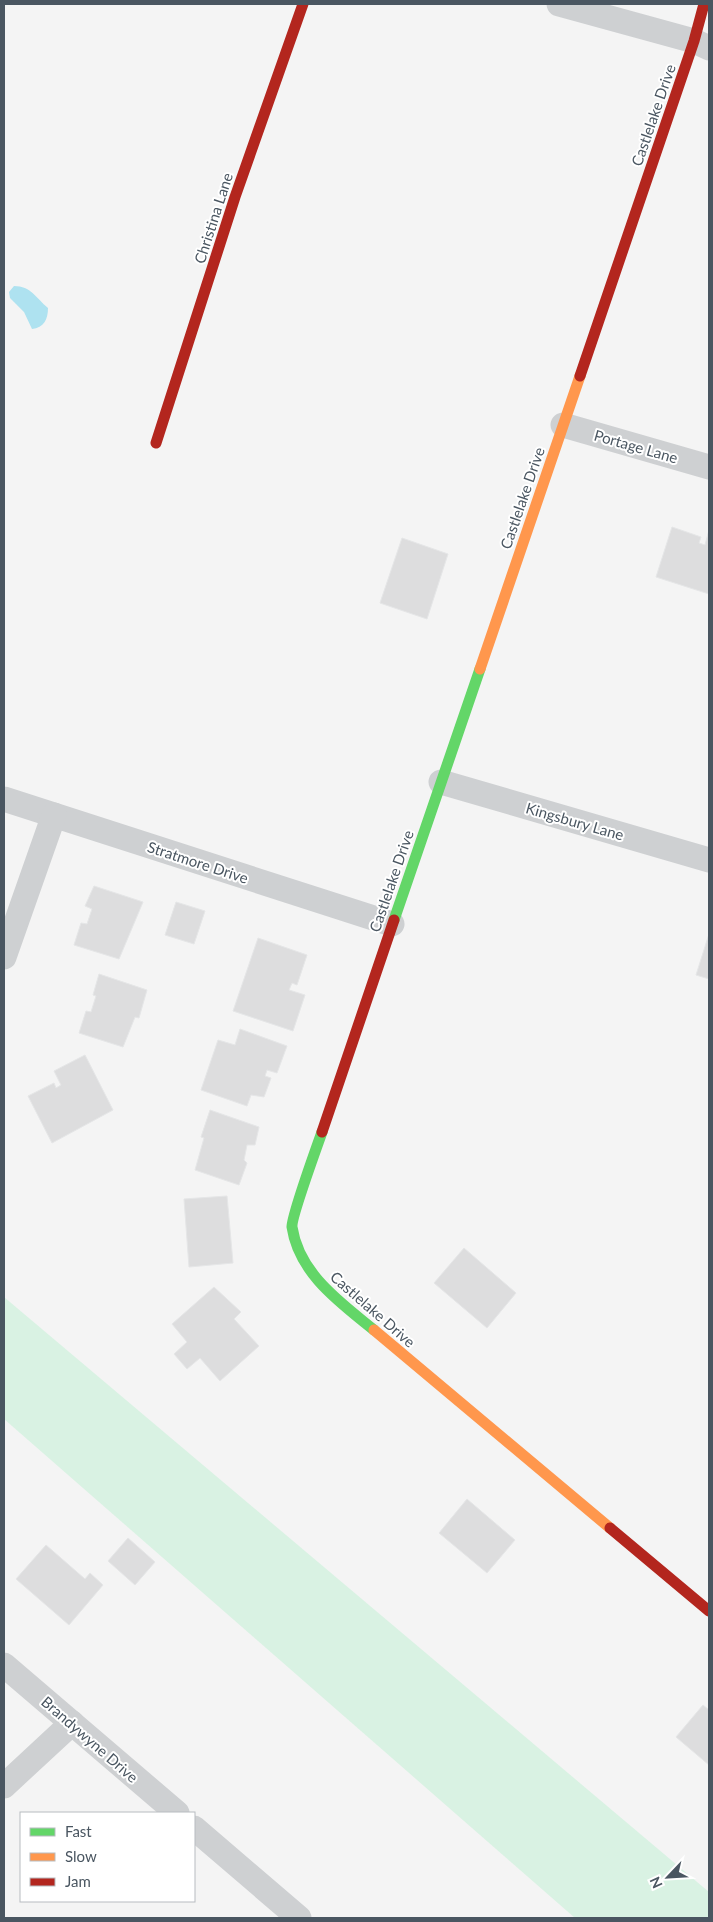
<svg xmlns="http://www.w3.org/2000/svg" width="713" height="1922" font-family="Lato,sans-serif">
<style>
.green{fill:#d9f2e3}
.water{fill:#aee2f0}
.building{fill:#ddddde;stroke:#e5e6e7}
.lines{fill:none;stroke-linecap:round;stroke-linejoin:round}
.street{stroke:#ced0d2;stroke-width:25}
.fast{stroke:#63d668;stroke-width:11}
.slow{stroke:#ff974d;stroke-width:11}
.jam{stroke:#b3261e;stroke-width:11}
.labels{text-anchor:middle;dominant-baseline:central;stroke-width:4;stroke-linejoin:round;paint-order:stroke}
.street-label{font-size:15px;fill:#4a5661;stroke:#fff}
</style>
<rect width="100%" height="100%" fill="#f4f4f4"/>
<!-- green -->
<polygon class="green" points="4,1297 709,1892 709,1918 575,1918 4,1419"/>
<!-- water -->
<path class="water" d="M 14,286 C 31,286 36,298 48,308 C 48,319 44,328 32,329 L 24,312 L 10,298 L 9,292 Z"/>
<!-- building -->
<g class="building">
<polygon points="672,527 701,537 699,543 705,545 709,530 709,594 656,577"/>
<polygon points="402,538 448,554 427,619 380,603"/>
<polygon points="94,886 143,902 119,959 74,945 81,923 87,924 92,909 85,906"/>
<polygon points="176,902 205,911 194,944 165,935"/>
<polygon points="709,934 709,979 696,975"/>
<polygon points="258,938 307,955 297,985 292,983 289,990 305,995 293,1031 233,1011"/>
<polygon points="99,974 147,990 139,1018 135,1017 123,1047 79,1033 86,1011 91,1012 96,996 93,995"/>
<polygon points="240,1029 287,1046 277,1073 267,1070 265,1076 271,1078 264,1097 251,1095 247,1106 201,1090 218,1040 235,1045"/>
<polygon points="85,1055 113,1110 52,1143 28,1096 54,1083 56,1088 61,1085 54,1071"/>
<polygon points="210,1110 259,1127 255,1145 247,1145 244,1160 247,1163 239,1185 195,1170 204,1138 201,1137"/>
<polygon points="227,1196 233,1263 189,1267 184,1199"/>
<polygon points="464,1248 516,1293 487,1328 434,1283"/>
<polygon points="214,1287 241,1312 234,1319 259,1346 220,1381 200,1358 187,1369 174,1354 187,1342 172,1324"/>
<polygon points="467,1499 515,1540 487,1573 439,1533"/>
<polygon points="128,1538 155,1562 135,1585 108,1561"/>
<polygon points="46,1545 85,1579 90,1573 103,1585 69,1625 16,1579"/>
<polygon points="703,1705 709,1710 709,1765 676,1737"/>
</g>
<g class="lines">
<!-- street -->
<g class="street">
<polyline points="559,4 694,41 709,48"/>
<polyline points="563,425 709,467"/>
<polyline points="441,782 709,860"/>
<polyline points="4,799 392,924"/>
<polyline points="4,957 54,815"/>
<polyline points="4,1665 177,1813"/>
<polyline points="4,1786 72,1723"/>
<polyline points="194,1828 299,1918"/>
</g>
<!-- fast -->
<g class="fast">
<polyline points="394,920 480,669"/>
<path d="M 322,1132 C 317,1146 291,1218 292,1227 C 299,1274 341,1303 374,1330"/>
</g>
<!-- slow -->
<g class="slow">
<polyline points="480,669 580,376"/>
<polyline points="374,1330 610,1528"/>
</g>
<!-- jam -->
<g class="jam">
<polyline points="580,376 694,41 704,4"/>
<polyline points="156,443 235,197 303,4"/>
<polyline points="322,1132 394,920"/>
<polyline points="610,1528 709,1611"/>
</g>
</g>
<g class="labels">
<!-- street labels -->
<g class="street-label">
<text transform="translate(653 115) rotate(-71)">Castlelake Drive</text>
<text transform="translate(213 218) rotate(-72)">Christina Lane</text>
<text transform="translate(636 446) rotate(16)">Portage Lane</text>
<text transform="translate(522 498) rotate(-71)">Castlelake Drive</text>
<text transform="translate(575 821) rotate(16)">Kingsbury Lane</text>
<text transform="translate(198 862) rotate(18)">Stratmore Drive</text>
<text transform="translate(391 881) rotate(-71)">Castlelake Drive</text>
<text transform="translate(373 1309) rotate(41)">Castlelake Drive</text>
<text transform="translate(90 1739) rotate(41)">Brandywyne Drive</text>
</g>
</g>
<!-- border -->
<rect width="713" height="1922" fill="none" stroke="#4a5661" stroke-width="10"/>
<!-- legend -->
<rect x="20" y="1812" width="175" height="90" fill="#ffffff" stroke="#b7bbc0"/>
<rect x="30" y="1828" width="25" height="8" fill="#63d668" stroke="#b7bbc0"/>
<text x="65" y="1837" font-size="15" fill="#4a5661">Fast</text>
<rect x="30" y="1853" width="25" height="8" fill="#ff974d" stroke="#b7bbc0"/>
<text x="65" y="1862" font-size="15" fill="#4a5661">Slow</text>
<rect x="30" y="1878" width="25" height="8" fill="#b3261e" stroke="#b7bbc0"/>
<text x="65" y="1887" font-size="15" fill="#4a5661">Jam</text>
<!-- north arrow -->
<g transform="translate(668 1877) rotate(245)" stroke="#ffffff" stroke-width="4" paint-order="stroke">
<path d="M0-4L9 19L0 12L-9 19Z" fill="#4a5661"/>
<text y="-8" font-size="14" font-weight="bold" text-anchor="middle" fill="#4a5661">N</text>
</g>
</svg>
